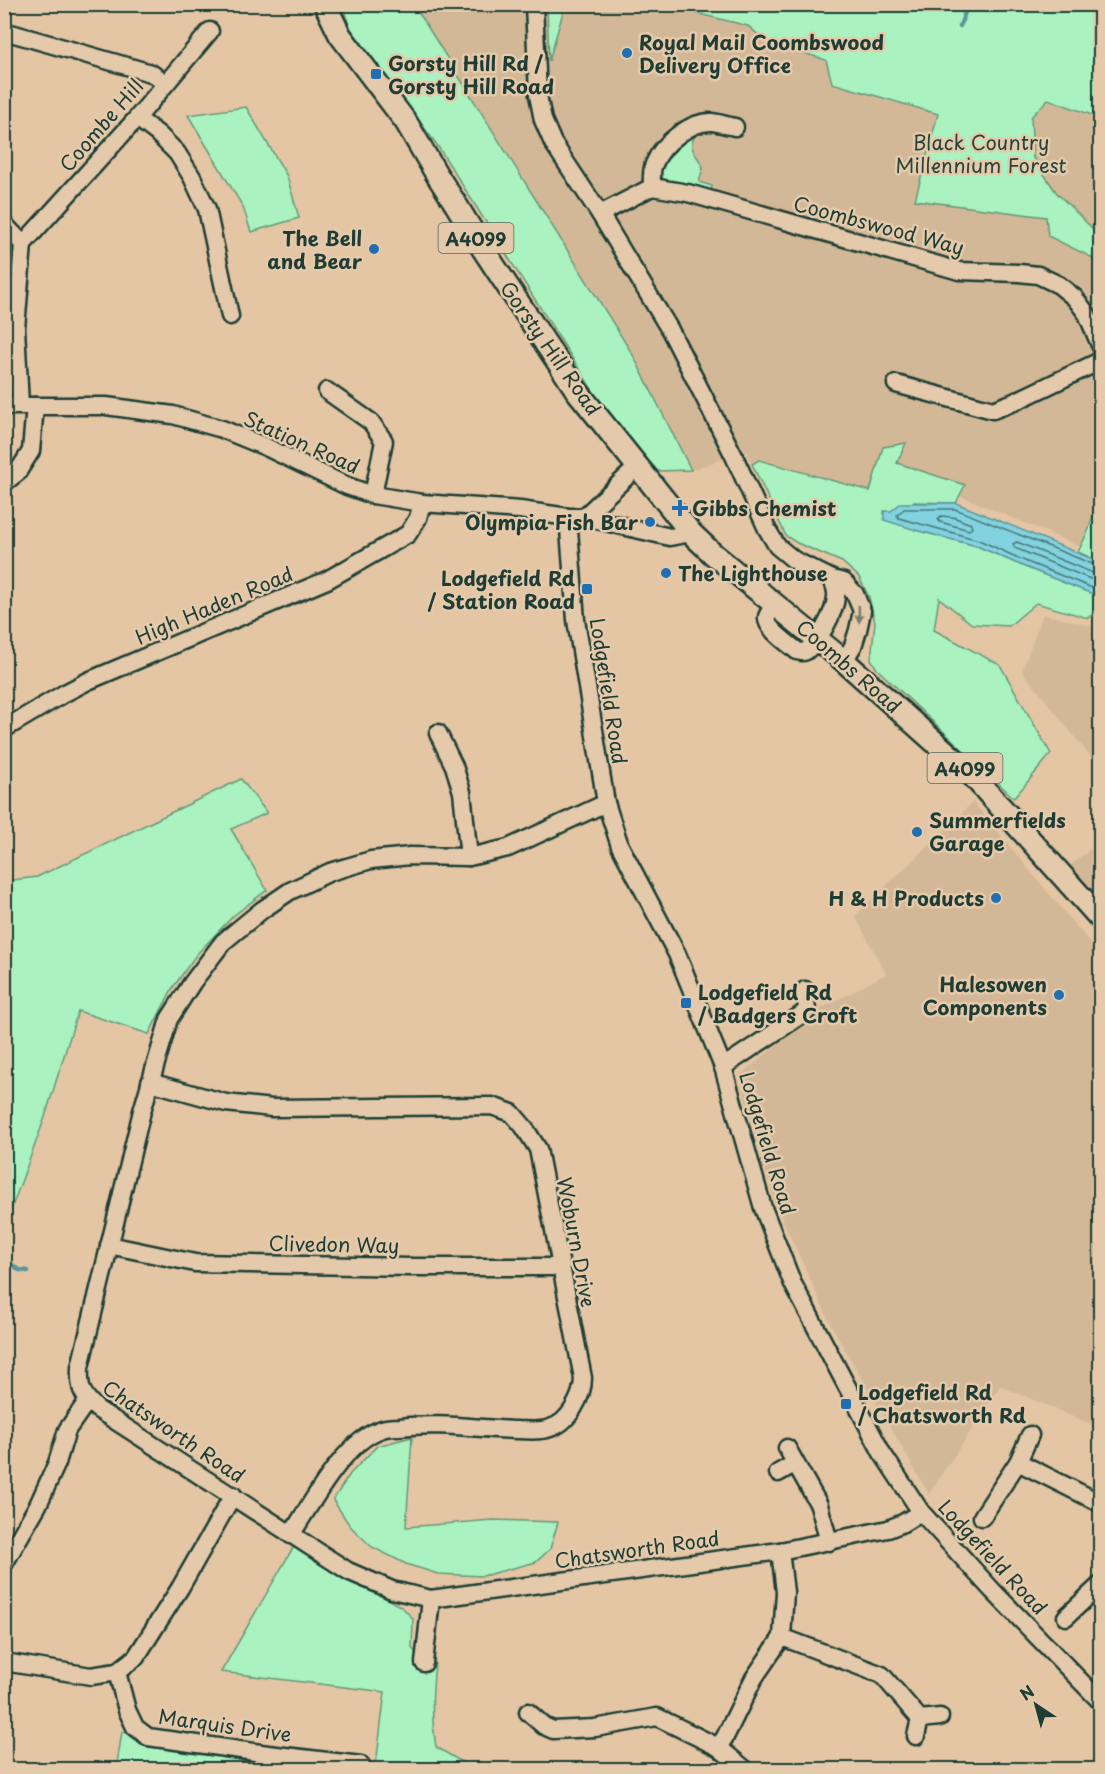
<svg xmlns="http://www.w3.org/2000/svg" width="1105" height="1774" font-family="'Playpen Sans',sans-serif">
<style>
.built{fill:#d3b897}
.green{fill:#aaf2bf;stroke:#64987a;stroke-width:1.5}
.water{fill:#83d2df;stroke:#5b969b;stroke-width:1.5}
.lines{fill:none;stroke-linecap:round;stroke-linejoin:round}
.shore{stroke:#477978;stroke-width:1.5}
.stream{stroke:#5b969b;stroke-width:4.5}
.minor-casing{stroke:#1f3d34;stroke-width:21}
.major-casing{stroke:#1f3d34;stroke-width:26}
.minor{stroke:#e4caab;stroke-width:16}
.major{stroke:#e4caab;stroke-width:21}
.oneway{fill:#787c6a}
.poi-dot{fill:#1f6fb2;stroke:#e4caab;stroke-width:2}
.labels{text-anchor:middle;dominant-baseline:central;stroke-width:5;stroke-linejoin:round;paint-order:stroke}
.shield{fill:#e4caab;stroke:#5a6758;stroke-width:1.5}
.shield-label{font-size:18px;font-weight:bold;fill:#1f3d34}
.poi-label{font-size:20px;font-weight:bold;fill:#1f3d34;stroke:#e4caab;text-anchor:start}
.street-label{font-size:20px;fill:#1f3d34;stroke:#e4caab}
.park-label{font-size:20px;fill:#26463b;stroke:#e4caab}
</style>
<rect width="100%" height="100%" fill="#e4c6a4"/>
<filter id="ink" filterUnits="userSpaceOnUse"><feTurbulence type="fractalNoise" baseFrequency=".0167" numOctaves="2"/><feDisplacementMap in="SourceGraphic" scale="12" xChannelSelector="R" yChannelSelector="G"/><feConvolveMatrix kernelMatrix="1 2 1 2 8 2 1 2 1" color-interpolation-filters="sRGB"/></filter>
<g filter="url(#ink)">
<!-- built -->
<g class="built">
<polygon points="414,5 864,5 1042,97 1100,118 1100,555 895,468 885,503 779,521 746,451 691,470 633,355 515,172"/>
<polygon points="1043,614 1100,628 1100,768 1022,671"/>
<polygon points="973,802 1100,955 1100,1428 1000,1386 929,1494 832,1327 774,1201 739,1076 822,1008 886,974 855,916"/>
<polygon points="1100,842 1100,906 1070,865"/>
</g>
<!-- green -->
<g class="green">
<polygon points="348,4 414,5 633,355 691,470 658,471 614,424 437,145 351,29 343,8"/>
<polygon points="547,5 565,5 549,61"/>
<polygon points="663,5 1100,5 1100,118 1048,99 1031,117 1033,158 1056,192 1100,236 1100,268 1091,257 1048,236 1046,217 915,200 938,114 832,83 826,60 766,41 748,26"/>
<polygon points="246,107 287,176 299,218 251,232 243,207 188,115"/>
<path d="M 696,135 C 685,147 698,155 703,167 L 699,182 L 712,186 L 711,191 L 708,192 L 670,185 L 664,180 L 659,172 C 664,154 679,142 696,135 Z"/>
<polygon points="906,443 897,463 965,485 956,503 913,502 919,531 977,546 1025,567 1100,597 1100,607 1088,618 1036,603 1009,626 972,624 939,598 934,630 1000,665 1051,754 1014,798 877,669 871,659 875,622 869,597 859,577 842,562 797,543 786,536 752,464 759,460 870,491 883,447"/>
<polygon points="1100,490 1100,562 1078,552 1089,529"/>
<polygon points="241,779 267,813 231,829 267,890 233,916 196,955 172,989 149,1034 78,1011 44,1120 5,1226 5,881 37,877"/>
<polygon points="412,1437 406,1527 493,1520 558,1522 550,1549 536,1562 483,1576 438,1574 406,1564 372,1547 350,1526 333,1500 350,1474 377,1446"/>
<path d="M 294,1546 L 403,1608 L 413,1619 L 412,1648 L 424,1663 L 435,1663 C 432,1693 431,1716 436,1747 L 474,1769 L 372,1769 L 377,1757 L 385,1692 L 221,1672 Z"/>
<polygon points="122,1732 260,1763 343,1769 116,1770"/>
</g>
<!-- water -->
<polygon class="water" points="901,503 956,503 1100,562 1100,597 1025,567 977,546 919,531 884,520 884,511 891,511"/>
<g class="lines">
<!-- shore -->
<g class="shore">
<polygon points="941,516 953,517 971,524 972,528 969,530 940,522 938,519"/>
<polyline points="1100,567 955,509 904,509 897,515 899,518 979,540 1027,562 1100,591"/>
<polyline points="1100,574 1093,573 1017,542 1013,544 1015,548 1100,583"/>
</g>
<!-- stream -->
<g class="stream">
<polyline points="960,26 968,4"/>
<polyline points="4,1261 14,1266 19,1270 28,1271"/>
</g>
<defs>
<g id="minor">
<polyline points="534,4 538,95 543,120 553,143 600,214 670,330 734,456 767,529 777,546 794,560 832,579 844,582 855,594 862,611 858,630 853,646 844,661"/>
<polyline points="4,31 151,73 165,83"/>
<polyline points="137,118 158,134 177,153 192,177 207,209 230,316"/>
<path d="M 652,187 C 652,180 651,170 654,164 C 662,144 690,121 712,122 C 720,123 728,126 735,127"/>
<polyline points="600,214 652,187 688,193 959,271 1019,273 1038,275 1059,285 1075,298 1087,314 1100,345"/>
<polyline points="4,224 23,244 16,328 20,405"/>
<polyline points="23,244 137,118 210,31"/>
<polyline points="896,384 993,410 1014,402 1100,361"/>
<polyline points="327,391 371,422 384,441 373,495"/>
<polyline points="4,406 106,406 173,415 222,429 266,447 347,486 373,495 422,503 520,510 568,517 584,517 670,537 691,533"/>
<polyline points="4,483 17,473 31,451 35,406"/>
<polyline points="568,517 576,620 606,803 620,846 677,954 723,1067 763,1208 793,1284 882,1453 921,1512 992,1590 1100,1701"/>
<polyline points="584,517 638,466"/>
<path d="M 776,604 C 773,608 768,612 767,617 C 765,628 789,644 797,651 C 801,652 802,653 806,651 C 818,643 835,612 836,597 C 837,591 834,585 832,579"/>
<polyline points="4,729 65,693 88,681 327,580 408,534 418,518 422,503"/>
<polyline points="438,733 454,766 462,792 469,857"/>
<path d="M 606,803 L 508,848 L 469,857 L 410,856 L 371,860 L 330,872 L 290,891 L 262,910 L 223,942 L 192,983 L 169,1019 L 142,1111 L 80,1367 C 79,1388 81,1394 97,1409 L 348,1571 L 392,1590 L 431,1599 L 780,1551 L 888,1529 L 903,1523 L 921,1512"/>
<polyline points="723,1067 807,1011 805,990"/>
<path d="M 150,1082 L 226,1103 L 272,1108 L 492,1106 L 512,1113 L 524,1127 L 538,1149 L 583,1378 C 583,1396 569,1423 550,1428 C 540,1432 529,1430 518,1430 C 479,1429 439,1422 400,1427 C 394,1427 387,1427 382,1429 C 344,1441 312,1503 291,1535"/>
<polyline points="109,1245 195,1263 412,1267 560,1267"/>
<polyline points="787,1448 819,1505 829,1542"/>
<polyline points="1018,1462 1100,1503"/>
<polyline points="778,1473 794,1464"/>
<polyline points="233,1495 180,1588 136,1657 117,1672 127,1710 135,1727 148,1737 268,1754 361,1765 360,1770"/>
<polyline points="982,1517 1018,1462 1030,1435"/>
<polyline points="4,1564 38,1505 57,1463 67,1430 88,1400"/>
<polyline points="1066,1617 1100,1585"/>
<polyline points="782,1637 882,1675 920,1719"/>
<polyline points="4,1662 91,1676 117,1672"/>
<polyline points="424,1663 431,1599"/>
<polyline points="528,1712 544,1726 553,1730 595,1728 657,1717 718,1747 746,1770"/>
<polyline points="916,1736 920,1719 940,1717"/>
<polyline points="718,1747 725,1737 754,1678 782,1637 785,1592 780,1551"/>
</g>
<polyline id="major" points="325,4 340,35 406,122 437,175 455,203 483,249 577,391 691,533 712,553 844,661 973,776 1100,918"/>
</defs>
<!-- minor casing -->
<use href="#minor" class="minor-casing"/>
<!-- major casing -->
<use href="#major" class="major-casing"/>
<!-- minor -->
<use href="#minor" class="minor"/>
<!-- major -->
<use href="#major" class="major"/>
</g>
<!-- one-way arrows -->
<defs><path id="oneway-solid" d="M-6-.8H1V-3.2L6.5 0L1 3.2V.8H-6Z" transform="scale(1.5)"/></defs>
<use class="oneway" href="#oneway-solid" transform="translate(859 614) rotate(89)"/>
</g>
<!-- markers -->
<g class="poi-dot">
<circle cx="627" cy="53" r="6"/>
<rect x="370" y="68" width="12" height="12" rx="3"/>
<circle cx="374" cy="249" r="6"/>
<path d="M677 499h6v6h6v6h-6v6h-6v-6h-6v-6h6z"/>
<circle cx="650" cy="522" r="6"/>
<circle cx="666" cy="573" r="6"/>
<rect x="581" y="583" width="12" height="12" rx="3"/>
<circle cx="917" cy="832" r="6"/>
<circle cx="996" cy="898" r="6"/>
<circle cx="1059" cy="995" r="6"/>
<rect x="680" y="997" width="12" height="12" rx="3"/>
<rect x="840" y="1398" width="12" height="12" rx="3"/>
</g>
<g class="labels">
<!-- shield labels -->
<g class="shield">
<rect x="438.5" y="223" width="75" height="30" rx="4.5"/>
<rect x="927.5" y="753" width="75" height="30" rx="4.5"/>
</g>
<g class="shield-label">
<text x="476" y="238">A4099</text>
<text x="965" y="768">A4099</text>
</g>
<!-- poi labels -->
<g class="poi-label">
<text x="639" y="42">Royal Mail Coombswood<tspan x="639" dy="23">Delivery Office</tspan></text>
<text x="388" y="63">Gorsty Hill Rd /<tspan x="388" dy="23">Gorsty Hill Road</tspan></text>
<text x="362" y="238" text-anchor="end">The Bell<tspan x="362" dy="23">and Bear</tspan></text>
<text x="692" y="508">Gibbs Chemist</text>
<text x="638" y="522" text-anchor="end">Olympia Fish Bar</text>
<text x="678" y="573">The Lighthouse</text>
<text x="575" y="578" text-anchor="end">Lodgefield Rd<tspan x="575" dy="23">/ Station Road</tspan></text>
<text x="929" y="820">Summerfields<tspan x="929" dy="23">Garage</tspan></text>
<text x="984" y="898" text-anchor="end">H &amp; H Products</text>
<text x="1047" y="984" text-anchor="end">Halesowen<tspan x="1047" dy="23">Components</tspan></text>
<text x="698" y="992">Lodgefield Rd<tspan x="698" dy="23">/ Badgers Croft</tspan></text>
<text x="858" y="1392">Lodgefield Rd<tspan x="858" dy="23">/ Chatsworth Rd</tspan></text>
</g>
<!-- street labels -->
<g class="street-label">
<text transform="translate(101 125) rotate(-49)">Coombe Hill</text>
<text transform="translate(879 225) rotate(15)">Coombswood Way</text>
<text transform="translate(551 348) rotate(55)">Gorsty Hill Road</text>
<text transform="translate(302 442) rotate(24)">Station Road</text>
<text transform="translate(214 605) rotate(-23)">High Haden Road</text>
<text transform="translate(849 666) rotate(41)">Coombs Road</text>
<text transform="translate(609 691) rotate(81)">Lodgefield Road</text>
<text transform="translate(768 1143) rotate(73)">Lodgefield Road</text>
<text transform="translate(577 1242) rotate(79)">Woburn Drive</text>
<text transform="translate(334 1244) rotate(1)">Clivedon Way</text>
<text transform="translate(174 1431) rotate(34)">Chatsworth Road</text>
<text transform="translate(637 1549) rotate(-8)">Chatsworth Road</text>
<text transform="translate(993 1557) rotate(47)">Lodgefield Road</text>
<text transform="translate(225 1725) rotate(8)">Marquis Drive</text>
</g>
<!-- park labels -->
<g class="park-label">
<text x="981" y="142">Black Country<tspan x="981" dy="23">Millennium Forest</tspan></text>
</g>
</g>
<!-- margin -->
<rect width="1105" height="1774" fill="none" stroke="#e4caab" stroke-width="24"/>
<rect x="12" y="12" width="1081" height="1750" fill="none" stroke="#1f3d34" stroke-width="2" filter="url(#ink)"/>
<!-- north arrow -->
<g transform="translate(1036 1705) rotate(324)" stroke="#e4caab" stroke-width="4.5" paint-order="stroke">
<path d="M0-4.5L10 22L0 15L-10 22Z" fill="#1f3d34"/>
<text y="-9" font-size="16" font-weight="bold" text-anchor="middle" fill="#1f3d34">N</text>
</g>
</svg>
